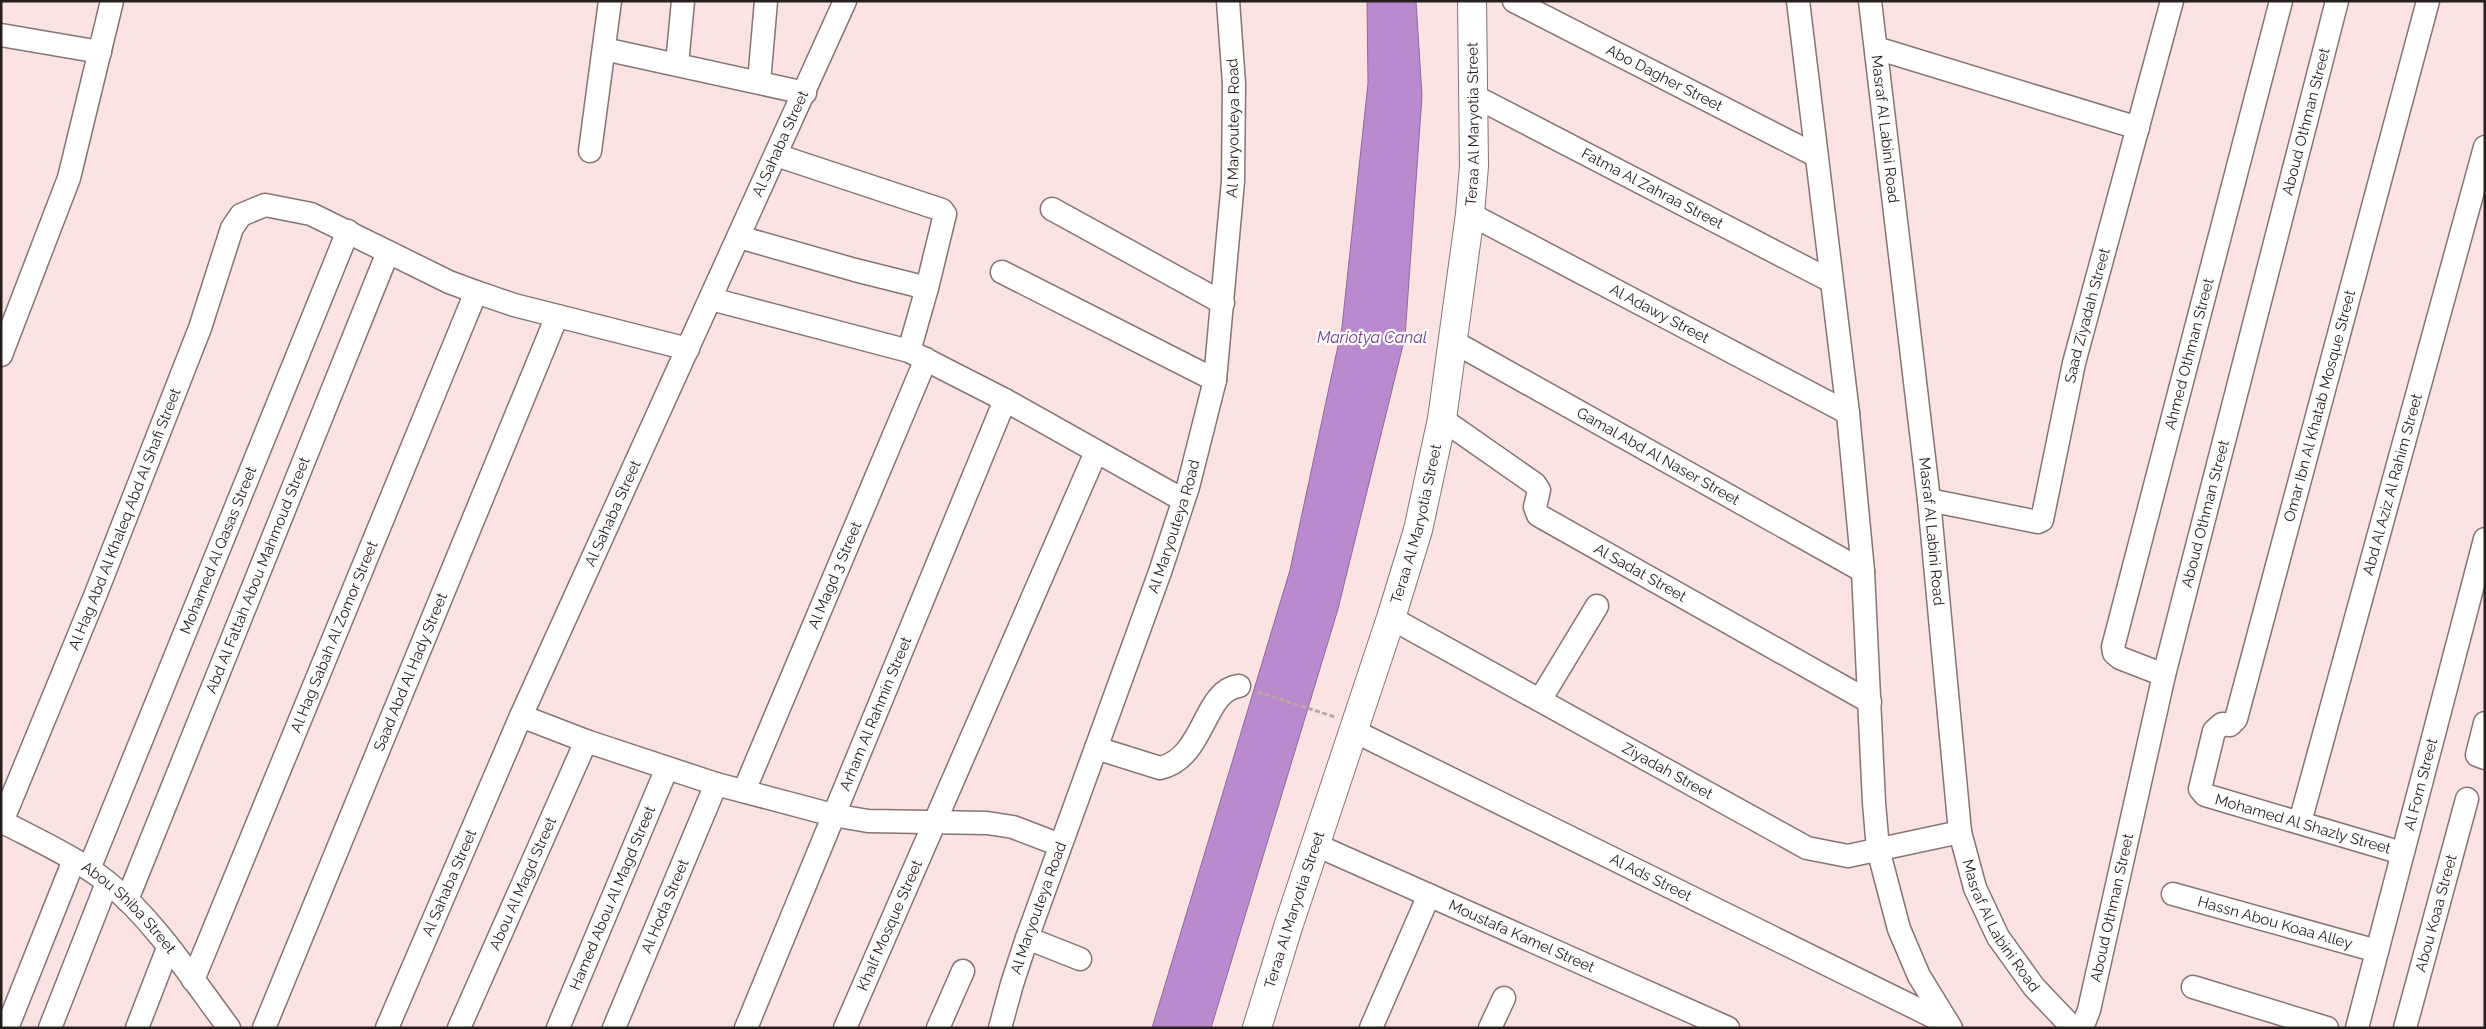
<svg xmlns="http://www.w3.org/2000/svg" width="2486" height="1029" font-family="Raleway,sans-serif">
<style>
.water{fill:#b98bce;stroke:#8d6a99}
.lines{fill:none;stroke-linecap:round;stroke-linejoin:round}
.minor-casing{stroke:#877473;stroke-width:25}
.major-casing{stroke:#877473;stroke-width:30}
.path{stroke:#baa7a6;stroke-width:3;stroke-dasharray:5 2.5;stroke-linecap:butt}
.minor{stroke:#fff;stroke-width:22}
.major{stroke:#fff;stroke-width:28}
.labels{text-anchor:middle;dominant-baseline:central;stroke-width:4.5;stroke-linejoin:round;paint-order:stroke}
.street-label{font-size:15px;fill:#261e1d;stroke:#fff}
.water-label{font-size:16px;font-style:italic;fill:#743b8c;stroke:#fff}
</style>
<rect width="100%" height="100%" fill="#fae3e2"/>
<!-- water -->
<polygon class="water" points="1367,1 1416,1 1422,96 1405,337 1338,609 1211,1028 1152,1028 1290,570 1342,327 1368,83"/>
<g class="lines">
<defs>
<g id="minor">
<path id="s1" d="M 1514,1 L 1815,155"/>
<polyline points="1798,1 1848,413 1863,571 1874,803 1878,849 1899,929 1919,976 1951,1028"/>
<path id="s2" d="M 1870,1 L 1929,500 L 1960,832 L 1975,888 L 1998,937 L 2034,987 L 2073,1028"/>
<polyline points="1,35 100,52"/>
<polyline points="1876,48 2138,128"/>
<polyline points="604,49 805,93"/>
<polyline points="677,64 683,1"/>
<polyline points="759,82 766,1"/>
<path id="s3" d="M 1474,96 L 1831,281"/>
<polyline points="590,151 610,1"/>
<polyline points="776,155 942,210 945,214 927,288"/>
<polyline points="1052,209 1223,303"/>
<path id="s4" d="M 1470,214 L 1848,413"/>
<polyline points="739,237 855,270 927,288 909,351"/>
<polyline points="1002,272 1215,380"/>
<polyline points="711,299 909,351 1005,400 1183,500"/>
<path id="s5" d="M 1454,342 L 1863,571"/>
<polyline points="1,355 69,178 112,1"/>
<path id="s6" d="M 1442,419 L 1535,484 L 1539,490 L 1535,507 L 1538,515 L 1870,702"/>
<path id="s7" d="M 1929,500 L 2038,522 L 2042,520 L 2074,363 L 2172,1"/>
<path id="s8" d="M 1391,618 L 1807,848 L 1848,856 L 1960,832"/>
<path id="s9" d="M 2164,675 L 2120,658 L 2114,653 L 2113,647 L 2281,1"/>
<polyline points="1540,700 1597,606"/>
<polyline points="521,716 586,741 716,784 833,815 868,821 987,823 1013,827 1060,845"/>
<polyline points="2485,723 2477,755 2485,758"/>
<path id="s10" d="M 1354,731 L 1948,1024"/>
<path d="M 1096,748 L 1160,768 C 1205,758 1203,690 1239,686"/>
<path id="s11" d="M 744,791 L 926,359"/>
<path id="s12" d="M 1,821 C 37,840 75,857 107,882 C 154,919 193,980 229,1028"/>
<path id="s13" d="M 2300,822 L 2485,147"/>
<path id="s14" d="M 1,824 L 95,596 L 200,328 L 232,228 L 241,215 L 265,205 L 311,214 L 449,282 L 476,292 L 514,305 L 688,349"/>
<path id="s15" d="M 1316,845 L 1728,1028"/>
<path id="s16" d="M 2402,853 L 2205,795 L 2200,789 L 2214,731 L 2222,724 L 2230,725 L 2236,719 L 2428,1"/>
<path id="s17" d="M 89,869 L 348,231"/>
<path id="s18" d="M 2173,894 L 2377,951"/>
<path id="s19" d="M 127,900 L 388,252"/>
<polyline points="1027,938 1080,959"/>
<path id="s20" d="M 193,980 L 476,292"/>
<polyline points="2193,987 2327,1028"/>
<polyline points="7,1028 74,860"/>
<polyline points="50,1028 107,883"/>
<polyline points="137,1028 168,948"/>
<path id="s21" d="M 264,1028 L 557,316"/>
<path id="s22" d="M 387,1028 L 521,716 L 845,1"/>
<path id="s23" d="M 459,1028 L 586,741"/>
<path id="s24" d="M 558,1028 L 667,768"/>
<path id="s25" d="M 614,1028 L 716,784"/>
<path id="s26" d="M 746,1028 L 1005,400"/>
<path id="s27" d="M 845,1028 L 1096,452"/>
<polyline points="938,1028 963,971"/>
<path id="s28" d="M 1000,1028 L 1012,984 L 1027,938 L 1160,572 L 1188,487 L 1215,380 L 1233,181 L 1234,84 L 1228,1"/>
<polyline points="1371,1028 1429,895"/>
<polyline points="1490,1028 1504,998"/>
<path id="s29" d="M 2082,1028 L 2089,1010 L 2164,675 L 2337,1"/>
<path id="s30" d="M 2357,1028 L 2485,539"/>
<path id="s31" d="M 2405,1028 L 2467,799"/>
</g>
<g id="major">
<path id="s32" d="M 1257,1028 L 1288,927 L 1391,618 L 1418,530 L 1442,419 L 1470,214 L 1474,166 L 1472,1"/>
</g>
</defs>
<!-- minor casing -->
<use href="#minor" class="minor-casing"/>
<!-- major casing -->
<use href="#major" class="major-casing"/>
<!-- path -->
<polyline class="path" points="1258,692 1335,717"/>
<!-- minor -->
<use href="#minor" class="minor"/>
<!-- major -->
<use href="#major" class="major"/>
</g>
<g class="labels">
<!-- street labels -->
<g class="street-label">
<text stroke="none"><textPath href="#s1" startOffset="169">Abo Dagher Street</textPath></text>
<text stroke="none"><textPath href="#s29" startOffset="934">Aboud Othman Street</textPath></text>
<text stroke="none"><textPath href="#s32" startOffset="934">Teraa Al Maryotia Street</textPath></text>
<text stroke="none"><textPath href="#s28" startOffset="936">Al Maryouteya Road</textPath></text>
<text stroke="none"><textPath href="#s2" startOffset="129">Masraf Al Labini Road</textPath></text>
<text stroke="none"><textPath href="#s22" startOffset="968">Al Sahaba Street</textPath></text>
<text stroke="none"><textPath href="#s3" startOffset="201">Fatma Al Zahraa Street</textPath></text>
<text stroke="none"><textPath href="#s4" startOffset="214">Al Adawy Street</textPath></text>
<text stroke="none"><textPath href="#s7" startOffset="325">Saad Ziyadah Street</textPath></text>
<text stroke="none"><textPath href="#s9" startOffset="364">Ahmed Othman Street</textPath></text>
<text stroke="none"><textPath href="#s16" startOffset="624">Omar Ibn Al Khatab Mosque Street</textPath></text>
<text stroke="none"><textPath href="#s5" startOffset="234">Gamal Abd Al Naser Street</textPath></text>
<text stroke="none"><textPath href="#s13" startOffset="350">Abd Al Aziz Al Rahim Street</textPath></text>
<text stroke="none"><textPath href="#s22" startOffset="562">Al Sahaba Street</textPath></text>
<text stroke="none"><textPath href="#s29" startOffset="529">Aboud Othman Street</textPath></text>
<text stroke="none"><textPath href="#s14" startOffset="329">Al Hag Abd Al Khaleq Abd Al Shafi Street</textPath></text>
<text stroke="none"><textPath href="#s32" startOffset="529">Teraa Al Maryotia Street</textPath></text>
<text stroke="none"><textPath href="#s28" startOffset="531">Al Maryouteya Road</textPath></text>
<text stroke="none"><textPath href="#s2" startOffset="534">Masraf Al Labini Road</textPath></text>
<text stroke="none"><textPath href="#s17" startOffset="344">Mohamed Al Qasas Street</textPath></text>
<text stroke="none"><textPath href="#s6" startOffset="264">Al Sadat Street</textPath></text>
<text stroke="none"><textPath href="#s11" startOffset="234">Al Magd 3 Street</textPath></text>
<text stroke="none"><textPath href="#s19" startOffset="350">Abd Al Fattah Abou Mahmoud Street</textPath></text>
<text stroke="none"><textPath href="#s20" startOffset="371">Al Hag Sabah Al Zomor Street</textPath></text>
<text stroke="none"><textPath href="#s21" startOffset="385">Saad Abd Al Hady Street</textPath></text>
<text stroke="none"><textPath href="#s26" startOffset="340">Arham Al Rahmin Street</textPath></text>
<text stroke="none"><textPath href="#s8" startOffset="316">Ziyadah Street</textPath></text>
<text stroke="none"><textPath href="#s30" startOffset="252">Al Forn Street</textPath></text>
<text transform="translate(2303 824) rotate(16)">Mohamed Al Shazly Street</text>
<text stroke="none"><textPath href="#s10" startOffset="331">Al Ads Street</textPath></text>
<text stroke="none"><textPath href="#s22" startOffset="158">Al Sahaba Street</textPath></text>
<text stroke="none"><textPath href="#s23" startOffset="158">Abou Al Magd Street</textPath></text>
<text stroke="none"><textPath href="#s24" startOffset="141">Hamed Abou Al Magd Street</textPath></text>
<text stroke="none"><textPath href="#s25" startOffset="132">Al Hoda Street</textPath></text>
<text stroke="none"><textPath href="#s28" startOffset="126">Al Maryouteya Road</textPath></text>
<text stroke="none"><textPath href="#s29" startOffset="124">Aboud Othman Street</textPath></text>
<text stroke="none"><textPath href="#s32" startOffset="124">Teraa Al Maryotia Street</textPath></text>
<text stroke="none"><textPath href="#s12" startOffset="156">Abou Shiba Street</textPath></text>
<text stroke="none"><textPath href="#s31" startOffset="119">Abou Koaa Street</textPath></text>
<text stroke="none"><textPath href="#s2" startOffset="939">Masraf Al Labini Road</textPath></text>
<text stroke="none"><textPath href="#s18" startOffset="106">Hassn Abou Koaa Alley</textPath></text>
<text stroke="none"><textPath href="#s27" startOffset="112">Khalf Mosque Street</textPath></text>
<text stroke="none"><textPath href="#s15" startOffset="225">Moustafa Kamel Street</textPath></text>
</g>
<!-- water labels -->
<g class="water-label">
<text x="1372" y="337">Mariotya Canal</text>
</g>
</g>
<!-- border -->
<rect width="2486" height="1029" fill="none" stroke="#261e1d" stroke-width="5"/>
</svg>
